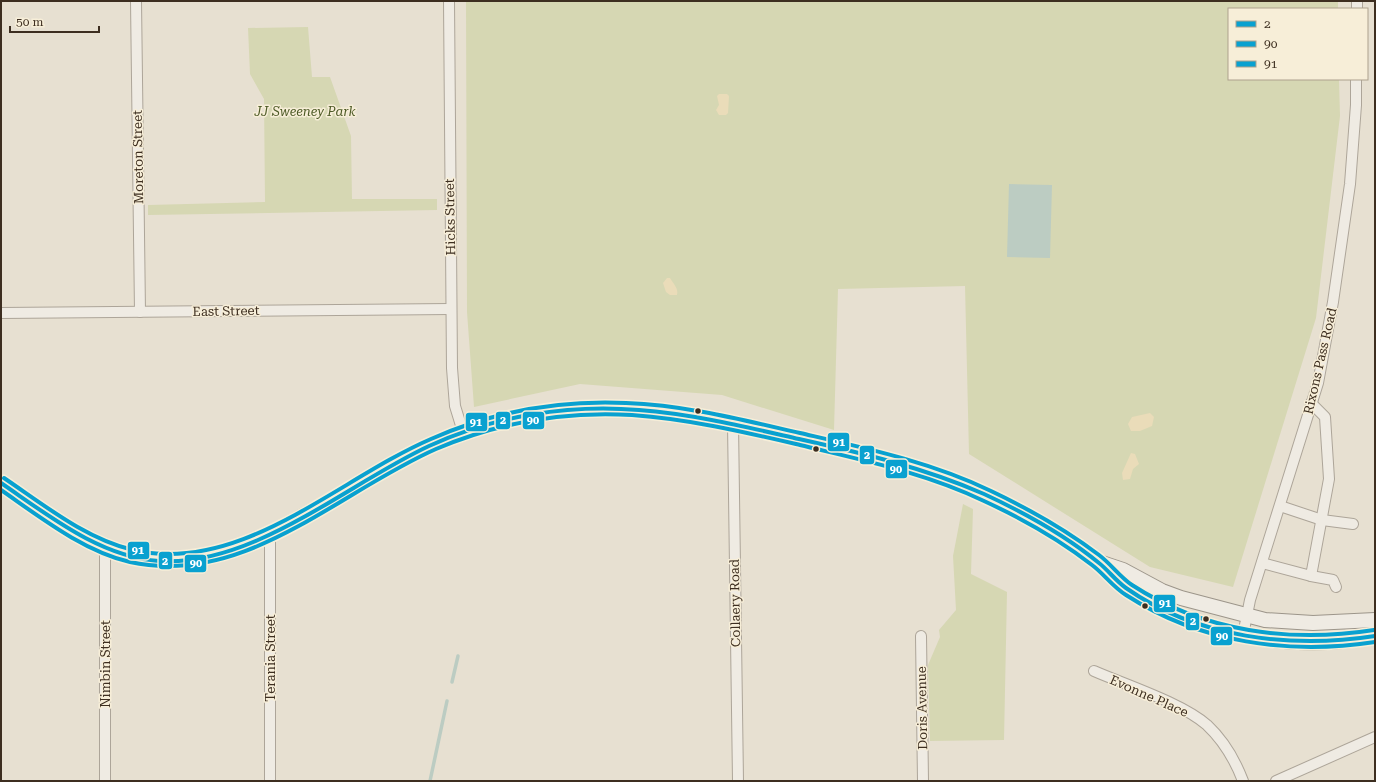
<svg xmlns="http://www.w3.org/2000/svg" width="1376" height="782" font-family="'Roboto Serif',serif">
<style>
.green{fill:#d6d7b3}
.sand{fill:#eadcb9}
.water{fill:#bcccc2}
.lines{fill:none;stroke-linecap:round;stroke-linejoin:round}
.stream{stroke:#bcccc2;stroke-width:3.5}
.minor-casing{stroke:#ada599;stroke-width:12}
.secondary-casing{stroke:#9c958a;stroke-width:16}
.minor{stroke:#efebe3;stroke-width:10}
.secondary{stroke:#efebe3;stroke-width:14}
.bus-1-casing{stroke:#f7eed8;stroke-width:7}
.bus-2-casing{stroke:#f7eed8;stroke-width:7}
.bus-3-casing{stroke:#f7eed8;stroke-width:7}
.bus-1{stroke:#09a1d0;stroke-width:4}
.bus-2{stroke:#09a1d0;stroke-width:4}
.bus-3{stroke:#09a1d0;stroke-width:4}
.bus-dot{fill:#3d2e20;stroke:#f7eed8;stroke-width:1.5}
.labels{text-anchor:middle;dominant-baseline:central;stroke-width:3;stroke-linejoin:round;paint-order:stroke}
.park-label{font-size:13px;font-style:italic;fill:#4d5a26;stroke:#f7eed8}
.street-label{font-size:13px;fill:#3d2e20;stroke:#f7eed8}
.line-badge{stroke:#f7eed8;stroke-width:1.5}
.badge-label{font-size:11px;text-anchor:middle;font-weight:bold;fill:#fff}
</style>
<rect width="100%" height="100%" fill="#e7e0d1"/>
<!-- green -->
<g class="green">
<polygon points="466,1 1338,1 1338,9 1229,9 1229,79 1339,79 1340,116 1316,318 1233,587 1150,567 969,454 965,286 838,289 834,430 722,395 580,384 474,407 467,312"/>
<polygon points="308,27 312,77 330,77 351,136 352,199 437,199 437,210 148,215 148,205 265,202 264,99 250,74 248,28"/>
<polygon points="963,504 973,509 971,574 1007,592 1004,740 930,741 928,665 940,637 939,630 956,610 953,556"/>
</g>
<!-- sand -->
<g class="sand">
<polygon points="719,94 727,94 729,96 728,113 726,115 719,115 716,110 719,105 717,96"/>
<path d="M 667,278 L 670,278 C 673,283 679,289 677,295 L 670,295 L 666,292 L 663,283 Z"/>
<polygon points="1150,413 1154,417 1152,426 1140,431 1131,431 1128,424 1132,417"/>
<polygon points="1131,453 1135,454 1139,464 1133,469 1130,479 1123,480 1122,473"/>
</g>
<!-- water -->
<polygon class="water" points="1009,184 1052,185 1050,258 1007,257"/>
<g class="lines">
<!-- stream -->
<g class="stream">
<polyline points="452,682 458,656"/>
<polyline points="430,781 447,701"/>
</g>
<defs>
<g id="minor">
<polyline points="136,1 140,312"/>
<polyline points="449,1 452,368 455,406 463,432"/>
<polyline points="1357,9 1357,1"/>
<polyline points="1,313 451,309"/>
<polyline points="733,424 738,781"/>
<polyline points="1280,506 1322,520 1353,524"/>
<polyline points="270,534 270,781"/>
<polyline points="105,548 105,781"/>
<polyline points="1262,563 1311,576 1329,479 1325,417 1311,403"/>
<polyline points="1311,576 1333,580 1336,587"/>
<polyline points="1243,635 1250,600 1318,383 1333,302 1350,184 1356,105 1356,79"/>
<polyline points="921,636 923,781"/>
<path d="M 1094,671 C 1126,685 1182,703 1207,725 C 1223,740 1235,760 1243,781"/>
<polyline points="1276,781 1375,737"/>
</g>
<g id="secondary">
<path d="M 1,483 C 100,551 150,591 270,534 C 303,516 336,498 369,479 C 389,468 410,455 431,445 C 492,418 562,405 629,409 C 688,412 747,427 804,440 C 876,457 948,472 1013,509 C 1040,524 1068,540 1094,559 C 1107,568 1115,581 1129,590 C 1200,635 1293,653 1375,636"/>
<polyline points="1099,562 1123,570 1162,591 1181,598 1265,620 1313,623 1375,620"/>
</g>
</defs>
<!-- minor casing -->
<use href="#minor" class="minor-casing"/>
<!-- secondary casing -->
<use href="#secondary" class="secondary-casing"/>
<!-- minor -->
<use href="#minor" class="minor"/>
<!-- secondary -->
<use href="#secondary" class="secondary"/>
<defs>
<path id="bus-1" d="M 1,483 C 48,515 100,557 159,561 C 253,567 347,484 429,446 C 494,416 568,404 639,410 C 693,414 746,427 799,439 C 862,453 925,468 984,494 C 1023,512 1065,535 1099,563 C 1108,570 1116,581 1126,588 C 1197,638 1291,649 1375,636"/>
<path id="bus-2" d="M 1,490 C 40,517 83,551 130,562 C 245,587 338,492 436,449 C 497,423 565,411 632,415 C 689,419 744,432 800,445 C 862,460 926,473 984,501 C 1021,518 1060,540 1092,565 C 1104,574 1113,587 1126,595 C 1200,643 1289,655 1375,642"/>
<path id="bus-3" d="M 4,478 C 44,505 86,539 133,550 C 241,575 338,479 431,439 C 492,412 559,400 626,403 C 685,405 743,420 800,433 C 865,448 931,462 991,491 C 1029,509 1066,530 1099,555 C 1111,564 1120,577 1132,585 C 1204,632 1291,643 1374,630"/>
</defs>
<!-- bus-1 casing -->
<use href="#bus-1" class="bus-1-casing"/>
<!-- bus-2 casing -->
<use href="#bus-2" class="bus-2-casing"/>
<!-- bus-3 casing -->
<use href="#bus-3" class="bus-3-casing"/>
<!-- bus-1 -->
<use href="#bus-1" class="bus-1"/>
<!-- bus-2 -->
<use href="#bus-2" class="bus-2"/>
<!-- bus-3 -->
<use href="#bus-3" class="bus-3"/>
</g>
<!-- markers -->
<g class="bus-dot">
<circle cx="698" cy="411" r="3.5"/>
<circle cx="816" cy="449" r="3.5"/>
<circle cx="1145" cy="606" r="3.5"/>
<circle cx="1206" cy="619" r="3.5"/>
</g>
<g class="labels">
<!-- park labels -->
<g class="park-label">
<text x="305" y="111">JJ Sweeney Park</text>
</g>
<!-- street labels -->
<g class="street-label">
<text transform="translate(138 157) rotate(-91)">Moreton Street</text>
<text transform="translate(450 217) rotate(-91)">Hicks Street</text>
<text transform="translate(226 311) rotate(-1)">East Street</text>
<text transform="translate(1320 361) rotate(-77)">Rixons Pass Road</text>
<text transform="translate(735 603) rotate(-91)">Collaery Road</text>
<text transform="translate(270 658) rotate(-90)">Terania Street</text>
<text transform="translate(105 664) rotate(-90)">Nimbin Street</text>
<text transform="translate(1149 696) rotate(24)">Evonne Place</text>
<text transform="translate(922 708) rotate(-91)">Doris Avenue</text>
</g>
</g>
<g class="line-badge">
<rect x="495" y="411" width="16" height="19" rx="4" fill="#09a1d0"/>
<rect x="522" y="411" width="23" height="19" rx="4" fill="#09a1d0"/>
<rect x="465" y="412" width="23" height="20" rx="4" fill="#09a1d0"/>
<rect x="827" y="432" width="23" height="20" rx="4" fill="#09a1d0"/>
<rect x="859" y="445" width="16" height="20" rx="4" fill="#09a1d0"/>
<rect x="885" y="459" width="23" height="20" rx="4" fill="#09a1d0"/>
<rect x="127" y="541" width="23" height="19" rx="4" fill="#09a1d0"/>
<rect x="158" y="551" width="15" height="19" rx="4" fill="#09a1d0"/>
<rect x="184" y="554" width="23" height="19" rx="4" fill="#09a1d0"/>
<rect x="1153" y="594" width="23" height="19" rx="4" fill="#09a1d0"/>
<rect x="1185" y="612" width="15" height="19" rx="4" fill="#09a1d0"/>
<rect x="1210" y="626" width="23" height="20" rx="4" fill="#09a1d0"/>
</g>
<g class="badge-label">
<text x="503" y="424">2</text>
<text x="533" y="424">90</text>
<text x="476" y="426">91</text>
<text x="839" y="446">91</text>
<text x="867" y="459">2</text>
<text x="896" y="473">90</text>
<text x="138" y="554">91</text>
<text x="165" y="565">2</text>
<text x="196" y="567">90</text>
<text x="1165" y="607">91</text>
<text x="1193" y="625">2</text>
<text x="1222" y="640">90</text>
</g>
<!-- border -->
<rect width="1376" height="782" fill="none" stroke="#3d2e20" stroke-width="4"/>
<!-- legend -->
<rect x="1228" y="8" width="140" height="72" fill="#f7eed8" stroke="#ada18e"/>
<rect x="1236" y="21" width="20" height="6" fill="#09a1d0" stroke="#ada18e"/>
<text x="1264" y="28" font-size="12" fill="#3d2e20">2</text>
<rect x="1236" y="41" width="20" height="6" fill="#09a1d0" stroke="#ada18e"/>
<text x="1264" y="48" font-size="12" fill="#3d2e20">90</text>
<rect x="1236" y="61" width="20" height="6" fill="#09a1d0" stroke="#ada18e"/>
<text x="1264" y="68" font-size="12" fill="#3d2e20">91</text>
<!-- scale -->
<path d="M10 26v6h89v-6" fill="none" stroke="#3d2e20" stroke-width="2"/>
<text x="16" y="26" font-size="12" fill="#3d2e20" stroke="#f7eed8" stroke-width="3" paint-order="stroke">50 m</text>
</svg>
